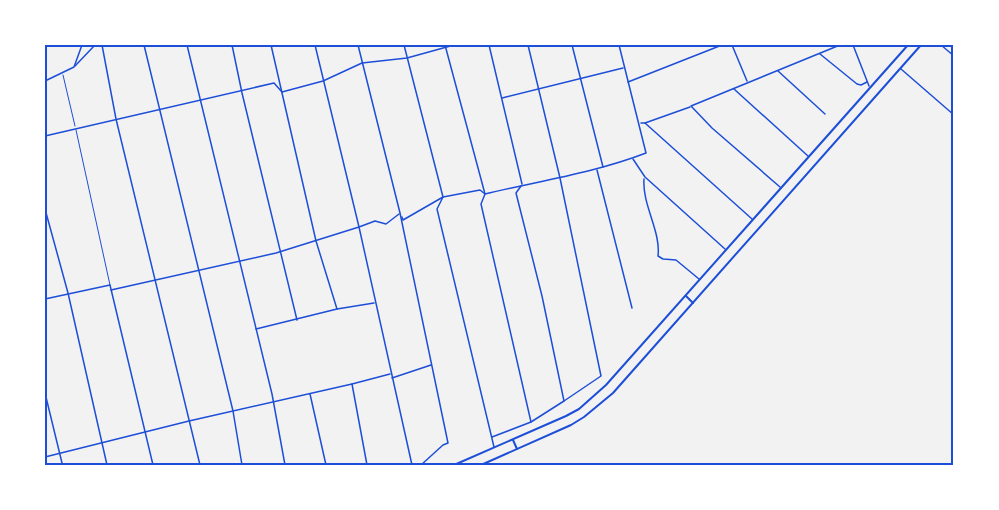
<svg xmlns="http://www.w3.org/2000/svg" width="999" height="510" font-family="Ubuntu,sans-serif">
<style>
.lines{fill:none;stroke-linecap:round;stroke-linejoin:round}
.service{stroke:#1d4ed8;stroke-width:1}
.minor{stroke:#1d4ed8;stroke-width:1.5}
.secondary{stroke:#1d4ed8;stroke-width:2}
.primary{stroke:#1d4ed8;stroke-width:2}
.neatline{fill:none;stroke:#1d4ed8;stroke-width:2}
</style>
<rect width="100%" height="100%" fill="#f2f2f2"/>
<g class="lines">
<!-- service -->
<g class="service">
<polyline points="63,75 75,126"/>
<polyline points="76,130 110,285"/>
</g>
<!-- minor -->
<g class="minor">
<polyline points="102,45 116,119 200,465"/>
<polyline points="144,45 233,411 242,465"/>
<polyline points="187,45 272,394 285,465"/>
<polyline points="232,45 242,93 297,320"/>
<polyline points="271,45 316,241 337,309"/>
<polyline points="315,45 359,227 375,221 386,224 399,214"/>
<polyline points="358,45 400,213 448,443 443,445 421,465"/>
<polyline points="445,45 485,194 481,204 531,422 492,437"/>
<polyline points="489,45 522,184"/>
<polyline points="528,45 560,178 601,376 564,401"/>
<polyline points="572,45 603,167"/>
<polyline points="732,45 747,81"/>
<polyline points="853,45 869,86"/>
<polyline points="941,45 954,56"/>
<polyline points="820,54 857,84 861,85 867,82"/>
<polyline points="75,66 95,45"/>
<polyline points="901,69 954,115"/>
<polyline points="778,71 825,114"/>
<polyline points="45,81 74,67 82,45"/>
<polyline points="628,82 722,45"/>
<polyline points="734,89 808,156"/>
<polyline points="502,98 623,68"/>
<polyline points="641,123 645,123 690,107"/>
<polyline points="645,123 752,219"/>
<polyline points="45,136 274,83 282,92 323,81 362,63 407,58 454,45"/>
<polyline points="633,159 645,177 725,249"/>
<polyline points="597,170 632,308"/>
<path d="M 644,179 C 642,205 661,231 658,256 L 663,259 L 676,260 L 699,279"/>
<polyline points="521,186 516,193 542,296 564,401 531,422"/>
<polyline points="780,187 712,128 691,106 840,45"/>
<polyline points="45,209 68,293 107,465"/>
<polyline points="402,217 403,220 443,197 404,45"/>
<polyline points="111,290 276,253 359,227 412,465"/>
<polyline points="45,299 110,285 153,465"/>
<polyline points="256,329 337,309 374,303"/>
<polyline points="392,378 431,365"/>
<polyline points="352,384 390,374"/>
<polyline points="45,393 62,463"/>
<polyline points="310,394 326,465"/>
<path d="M 494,447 L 437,209 L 443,197 L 480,190 L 485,194 C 539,181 594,173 646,153 L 619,45"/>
<polyline points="45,457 189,421 352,384 367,465"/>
</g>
<!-- secondary -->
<g class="secondary">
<polyline points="686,296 693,303"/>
<polyline points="513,440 517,449"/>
</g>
<!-- primary -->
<g class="primary">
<polyline points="454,465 566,416 579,409 606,385 908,45"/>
<polyline points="481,465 571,425 584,417 613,393 921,45"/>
</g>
</g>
<!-- border -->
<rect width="999" height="510" fill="none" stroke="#ffffff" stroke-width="93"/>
<rect x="46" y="46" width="906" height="418" class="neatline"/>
</svg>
